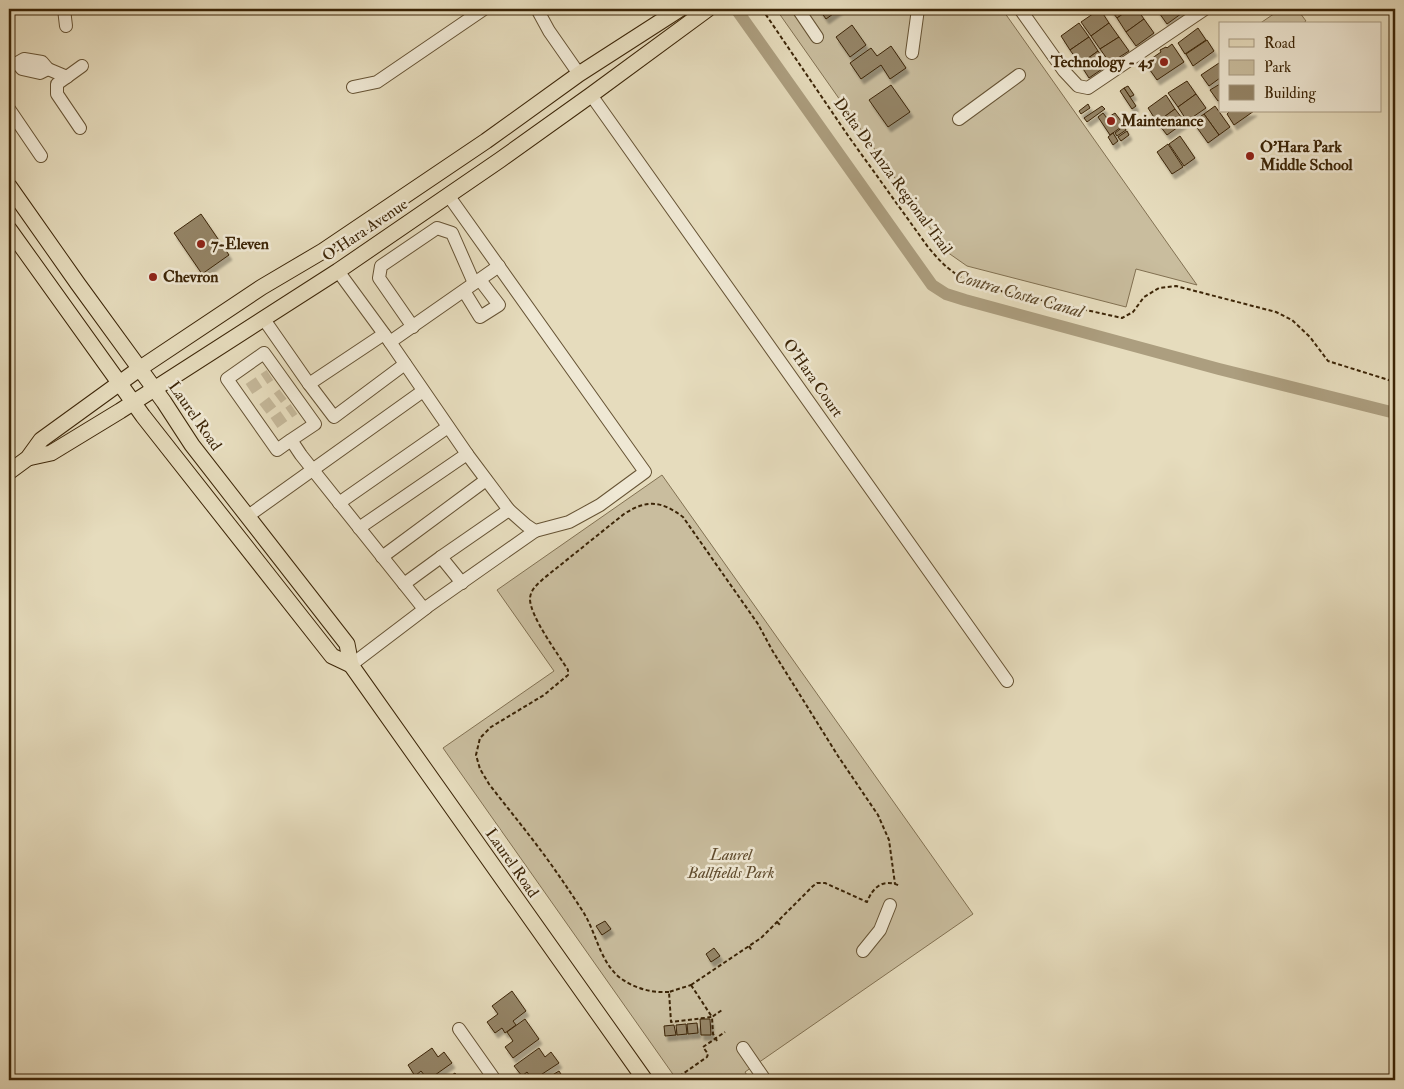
<svg xmlns="http://www.w3.org/2000/svg" width="1404" height="1089" font-family="'IM FELL Double Pica',serif">
<style>
.green{fill:#c9bd9e;stroke:#827152}
.lines{fill:none;stroke-linecap:round;stroke-linejoin:round}
.canal{stroke:#ac9e7f;stroke-width:12}
.building{fill:#948466;stroke:#3c2507;filter:url(#shadow)}
.minor-tunnel{stroke:#c4b799;stroke-width:12;stroke-dasharray:12 6;stroke-linecap:butt}
.minor-casing{stroke:#665334;stroke-width:14}
.major-casing{stroke:#3c2507;stroke-width:17}
.path{stroke:#3c2507;stroke-width:2;stroke-dasharray:4 2.5;stroke-linecap:butt}
.minor{stroke:#efe8d4;stroke-width:12}
.major{stroke:#e6dcbd;stroke-width:15}
.poi-dot{fill:#8f2418;stroke:#efe8d4;stroke-width:2}
.labels{text-anchor:middle;dominant-baseline:central;stroke-width:5;stroke-linejoin:round;paint-order:stroke}
.poi-label{font-size:16px;font-weight:bold;fill:#3c2507;stroke:#efe8d4;text-anchor:start}
.street-label{font-size:16px;fill:#3c2507;stroke:#efe8d4}
.park-label{font-size:16px;font-style:italic;fill:#5f4b2d;stroke:#efe8d4}
.water-label{font-size:18px;font-style:italic;fill:#5e492b;stroke:#efe8d4}
</style>
<defs>
<filter id="shadow"><feDropShadow dx="3" dy="5" stdDeviation="1" flood-color="#0004"/></filter>
</defs>
<rect width="100%" height="100%" fill="#e6dcbd"/>
<filter id="stains"><feTurbulence type="fractalNoise" baseFrequency=".004" numOctaves="4"/><feColorMatrix values="0 0 0 0 .2 0 0 0 0 .09 0 0 0 0 .02 0 0 0 .5 -.17"/></filter>
<radialGradient id="worn" r=".72"><stop offset=".6" stop-color="#630" stop-opacity="0"/><stop offset="1" stop-color="#630" stop-opacity=".3"/></radialGradient>
<!-- green -->
<g class="green">
<polygon points="776,9 1002,9 1197,285 1136,269 1126,307 967,266 947,252"/>
<polygon points="1281,9 1297,9 1306,21 1302,24 1259,24"/>
<polygon points="662,475 973,914 745,1072 750,1080 677,1080 443,748 554,671 497,590"/>
</g>
<g class="lines">
<!-- canal -->
<polyline class="canal" points="736,9 932,285 946,294 965,300 1219,369 1395,413"/>
</g>
<!-- building -->
<g class="building">
<polygon points="819,9 840,9 826,19"/>
<polygon points="1100,9 1109,23 1091,36 1081,22"/>
<polygon points="1110,9 1130,9 1117,18"/>
<polygon points="1130,9 1137,9 1144,19 1126,32 1117,18"/>
<polygon points="1159,9 1183,9 1185,11 1167,24 1157,10"/>
<polygon points="1144,19 1154,33 1136,46 1126,32"/>
<polygon points="1079,23 1089,37 1070,50 1061,36"/>
<polygon points="1109,23 1119,37 1100,49 1091,36"/>
<polygon points="852,25 866,45 850,57 836,37"/>
<polygon points="1198,28 1206,40 1185,54 1178,43"/>
<polygon points="1089,37 1098,51 1080,64 1070,50"/>
<polygon points="1119,37 1129,51 1110,63 1100,49"/>
<polygon points="1207,40 1214,51 1193,66 1186,54"/>
<polygon points="1172,44 1184,62 1157,80 1145,63 1161,52 1160,50 1166,47 1167,48"/>
<polygon points="891,46 906,68 890,79 881,65 861,79 850,63 871,48 877,56"/>
<polygon points="1098,51 1108,65 1089,78 1080,64"/>
<polygon points="1219,63 1220,65 1220,78 1209,86 1201,75"/>
<polygon points="1187,81 1196,94 1178,107 1168,93"/>
<polygon points="1220,84 1220,100 1218,101 1210,90"/>
<polygon points="891,85 910,112 888,127 869,100"/>
<polygon points="1128,86 1134,95 1130,97 1124,88"/>
<polygon points="1124,88 1136,106 1132,109 1120,91"/>
<polygon points="1196,94 1206,108 1187,121 1178,107"/>
<polygon points="1166,95 1175,109 1157,122 1148,108"/>
<polygon points="1088,104 1090,108 1081,114 1079,111"/>
<polygon points="1102,106 1105,109 1087,122 1084,118"/>
<polygon points="1215,106 1230,127 1219,135 1204,114"/>
<polygon points="1175,109 1185,122 1167,135 1157,122"/>
<polygon points="1230,111 1254,111 1234,125 1227,114"/>
<polygon points="1103,113 1107,118 1115,113 1124,125 1110,135 1098,117"/>
<polygon points="1204,114 1219,135 1208,143 1193,122"/>
<polygon points="1124,126 1126,130 1117,136 1115,133"/>
<polygon points="1127,131 1129,135 1121,141 1118,137"/>
<polygon points="1113,133 1118,141 1113,145 1108,137"/>
<polygon points="1180,136 1195,158 1184,166 1169,144"/>
<polygon points="1168,144 1183,167 1172,174 1157,152"/>
<polygon points="201,214 229,255 202,274 174,233"/>
<polygon points="605,921 611,929 602,935 596,926"/>
<polygon points="714,948 720,956 711,962 706,954"/>
<polygon points="512,991 526,1011 513,1021 516,1025 505,1033 502,1028 495,1033 487,1022 498,1014 492,1006"/>
<polygon points="525,1019 539,1039 513,1058 505,1047 513,1041 507,1032"/>
<polygon points="700,1019 710,1019 711,1035 701,1035"/>
<polygon points="697,1023 698,1033 688,1034 687,1024"/>
<polygon points="686,1024 687,1034 677,1035 676,1025"/>
<polygon points="674,1025 676,1035 665,1036 664,1026"/>
<polygon points="432,1048 438,1057 444,1052 452,1063 428,1080 421,1071 415,1076 408,1065"/>
<polygon points="539,1048 545,1057 551,1052 559,1063 533,1080 527,1072 522,1076 514,1066"/>
<polygon points="559,1071 565,1080 544,1080"/>
<polygon points="455,1073 460,1080 444,1080"/>
</g>
<g class="lines">
<!-- minor-tunnel -->
<g class="minor-tunnel">
<polyline points="249,389 270,375"/>
<polyline points="263,409 283,394"/>
<polyline points="274,423 294,409"/>
</g>
<defs>
<g id="minor">
<polyline points="64,9 66,26"/>
<polyline points="537,9 549,31 579,74"/>
<polyline points="798,9 817,37"/>
<polyline points="1020,9 1064,71 1078,86 1088,88 1205,9"/>
<polyline points="912,53 918,9"/>
<polyline points="17,63 22,69 40,73 48,69"/>
<polyline points="9,66 17,63 24,59 42,62 48,69 67,77"/>
<polyline points="353,87 377,82 484,9"/>
<polyline points="591,95 1007,681"/>
<polyline points="9,109 41,156"/>
<polyline points="959,119 1019,75"/>
<polyline points="80,128 57,94 57,84 82,66"/>
<polyline points="338,271 390,342 467,454 509,510 526,525 535,531 569,522 600,505 645,472 448,195"/>
<polyline points="464,291 480,317 499,305 480,280"/>
<polyline points="263,318 309,384 384,334"/>
<polyline points="413,327 379,278 381,266 437,228 452,233 474,283"/>
<polyline points="390,342 499,266"/>
<polyline points="309,384 334,417 405,364"/>
<polyline points="291,440 277,450 227,379 264,353 315,424 291,440 301,455 424,609 535,531"/>
<polyline points="339,503 448,427"/>
<polyline points="248,516 423,391"/>
<polyline points="359,528 467,454"/>
<polyline points="382,557 486,480"/>
<polyline points="441,557 509,510"/>
<polyline points="404,584 441,557 462,583"/>
<polyline points="351,665 426,608"/>
<polyline points="863,951 880,930 890,905"/>
<polyline points="459,1029 495,1080"/>
<polyline points="743,1048 765,1080"/>
</g>
<g id="major">
<polyline points="9,186 78,284 164,402 192,445 347,644 351,665 645,1080"/>
<polyline points="9,229 143,416 332,656 351,665"/>
<polyline points="28,458 51,453 120,411 338,271 500,160 591,95 708,9"/>
<polyline points="9,472 28,458 41,440 139,369 262,287 323,251 486,141 579,74 680,9"/>
</g>
</defs>
<!-- minor casing -->
<use href="#minor" class="minor-casing"/>
<!-- major casing -->
<use href="#major" class="major-casing"/>
<!-- path -->
<g class="path">
<path d="M 762,9 L 849,137 L 928,247 C 947,270 958,278 987,288 L 1122,318 L 1133,312 L 1144,297 L 1159,288 L 1176,286 L 1276,312 L 1292,320 L 1310,337 L 1328,361 L 1395,382"/>
<polyline points="777,922 781,926"/>
<polyline points="749,946 752,951"/>
<path d="M 691,985 L 761,938 L 813,886 L 817,883 L 825,883 L 867,902 C 873,887 883,878 900,886"/>
<polygon points="691,985 712,1017 671,1022 669,992"/>
<path d="M 669,992 C 651,993 633,988 619,977 C 599,960 596,931 582,910 C 565,884 548,859 529,835 C 516,818 502,801 489,784 L 480,769 L 476,755 L 480,738 L 491,727 L 544,695 L 568,675 L 568,670 C 558,654 529,615 530,598 C 531,589 537,585 543,579 L 624,514 C 647,499 662,501 683,517 L 758,624 L 772,650 L 838,756 L 878,815 L 889,840 L 895,884"/>
<polyline points="717,1041 713,1034 712,1017 722,1010"/>
<polyline points="674,1080 707,1057 708,1054 703,1047 725,1032"/>
</g>
<!-- minor -->
<use href="#minor" class="minor"/>
<!-- major -->
<use href="#major" class="major"/>
</g>
<!-- markers -->
<g class="poi-dot">
<circle cx="1164" cy="62" r="5"/>
<circle cx="1111" cy="121" r="5"/>
<circle cx="1250" cy="156" r="5"/>
<circle cx="201" cy="244" r="5"/>
<circle cx="153" cy="277" r="5"/>
</g>
<g class="labels">
<!-- poi labels -->
<g class="poi-label">
<text x="1154" y="62" text-anchor="end">Technology - 45</text>
<text x="1121" y="121">Maintenance</text>
<text x="1260" y="147">O'Hara Park<tspan x="1260" dy="18">Middle School</tspan></text>
<text x="211" y="244">7-Eleven</text>
<text x="163" y="277">Chevron</text>
</g>
<!-- street labels -->
<g class="street-label">
<text transform="translate(893 176) rotate(54)">Delta De Anza Regional Trail</text>
<text transform="translate(365 230) rotate(-34)">O'Hara Avenue</text>
<text transform="translate(813 378) rotate(55)">O'Hara Court</text>
<text transform="translate(195 416) rotate(55)">Laurel Road</text>
<text transform="translate(512 863) rotate(55)">Laurel Road</text>
</g>
<!-- park labels -->
<g class="park-label">
<text x="731" y="855">Laurel<tspan x="731" dy="18">Ballfields Park</tspan></text>
</g>
<!-- water labels -->
<g class="water-label">
<text transform="translate(1019 294) rotate(16)">Contra Costa Canal</text>
</g>
</g>
<!-- margin -->
<rect width="1404" height="1089" fill="none" stroke="#e6dcbd" stroke-width="30"/>
<rect x="10" y="10" width="1384" height="1069" fill="none" stroke="#3c2507" stroke-width="2.5"/>
<rect x="15" y="15" width="1374" height="1059" fill="none" stroke="#3c2507"/>
<!-- legend -->
<rect x="1219" y="22" width="162" height="90" fill="#efe8d4" stroke="#a79a82"/>
<rect x="1229" y="39" width="25" height="8" fill="#e6dcbd" stroke="#a79a82"/>
<text x="1264" y="48" font-size="15" fill="#3c2507">Road</text>
<rect x="1229" y="60" width="25" height="15" fill="#c9bd9e" stroke="#a79a82"/>
<text x="1264" y="72" font-size="15" fill="#3c2507">Park</text>
<rect x="1229" y="85" width="25" height="15" fill="#948466" stroke="#a79a82"/>
<text x="1264" y="98" font-size="15" fill="#3c2507">Building</text>
<rect width="100%" height="100%" filter="url(#stains)"/>
<rect width="100%" height="100%" fill="url(#worn)"/>
</svg>
